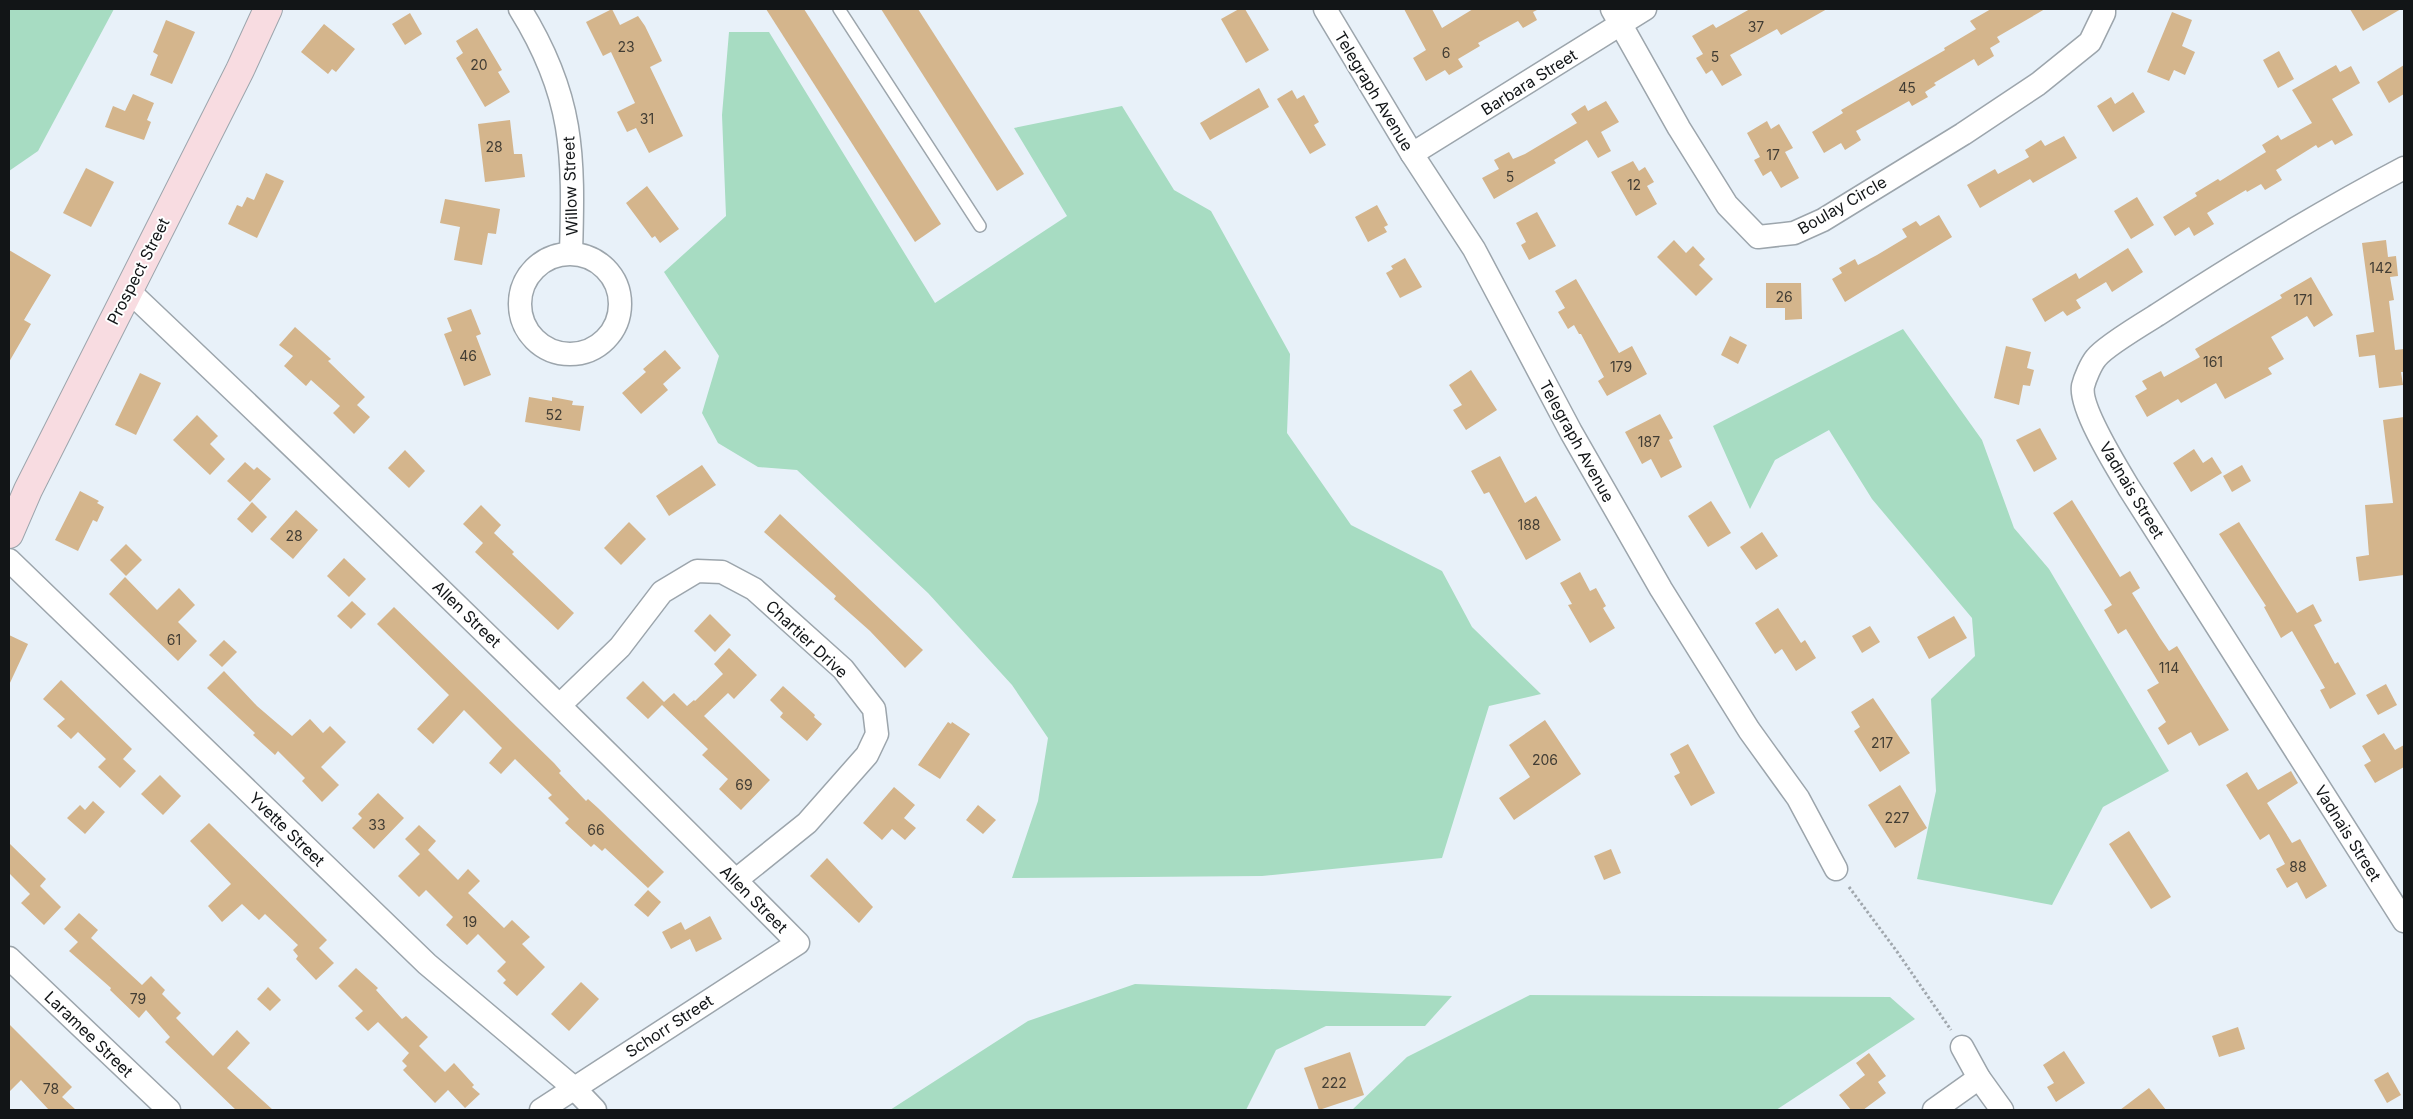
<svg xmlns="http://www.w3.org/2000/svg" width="2413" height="1119" font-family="Inter,sans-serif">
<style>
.green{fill:#a7dcc2}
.building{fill:#d4b58c}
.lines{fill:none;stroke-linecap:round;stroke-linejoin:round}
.lane-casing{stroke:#9ca5ac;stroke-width:14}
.street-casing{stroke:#9ca5ac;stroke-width:25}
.secondary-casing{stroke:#9ca5ac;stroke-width:30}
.path{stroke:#a0a7ad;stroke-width:3;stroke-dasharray:2.5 2.5;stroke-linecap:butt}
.lane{stroke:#fff;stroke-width:11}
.street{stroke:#fff;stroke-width:22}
.secondary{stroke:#f8dce1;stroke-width:28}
.labels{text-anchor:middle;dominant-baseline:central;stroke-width:4;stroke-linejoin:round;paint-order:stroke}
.number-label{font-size:14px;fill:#423d34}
.street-label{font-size:16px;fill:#121517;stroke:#fff}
</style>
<rect width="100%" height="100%" fill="#e8f1f9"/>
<!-- green -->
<g class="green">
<polygon points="9,9 114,9 38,151 9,171"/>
<polygon points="729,32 769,32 935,303 1067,216 1014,128 1122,106 1174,190 1211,211 1290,354 1287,433 1351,525 1442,571 1472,627 1541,694 1489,706 1442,858 1262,876 1012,878 1038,801 1048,738 1012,685 928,593 797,470 758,467 718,443 702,413 719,356 664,272 726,216 722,115"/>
<polygon points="1903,329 1982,440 2014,528 2049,569 2169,771 2103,807 2052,905 1917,879 1936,791 1931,699 1975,656 1972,618 1872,499 1829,430 1775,460 1750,509 1713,426"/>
<polygon points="1135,984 1452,996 1425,1026 1326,1026 1276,1050 1246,1110 890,1110 1028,1021"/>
<polygon points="1530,995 1890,997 1915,1019 1776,1110 1352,1110 1407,1057"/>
</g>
<!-- building -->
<g class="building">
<polygon points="612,9 620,25 638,16 645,26 662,61 650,67 683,136 649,153 636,128 627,132 617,112 635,103 611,52 603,56 586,22"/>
<polygon points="766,9 804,9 941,224 915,242"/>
<polygon points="881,9 918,9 1024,174 997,191"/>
<polygon points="1239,9 1245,9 1269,50 1246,63 1221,19"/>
<polygon points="1404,9 1432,9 1442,28 1473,9 1539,9 1533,12 1537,20 1523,28 1518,21 1478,43 1480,46 1458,59 1463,67 1449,75 1445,70 1426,81 1413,58 1426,50"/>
<polygon points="1750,9 1827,9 1781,35 1777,29 1730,55 1742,75 1722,86 1712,70 1706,74 1696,58 1703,54 1692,36 1713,24 1716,28"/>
<polygon points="1991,9 2045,9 1997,37 2000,42 1990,48 1994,56 1978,66 1974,59 1934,83 1936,85 1925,92 1928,97 1912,106 1909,101 1856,131 1861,140 1845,150 1841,143 1824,153 1812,132 1843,113 1841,110 1945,50 1944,48 1976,29 1970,21"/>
<polygon points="2350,9 2401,9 2363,31"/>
<polygon points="2172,12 2192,20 2182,46 2195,52 2185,75 2174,70 2169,81 2147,72"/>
<polygon points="410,13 422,34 405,45 392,24"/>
<polygon points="166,20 195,32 172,84 150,75 158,55 153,52"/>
<polygon points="324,24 355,49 336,72 332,69 328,74 301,52"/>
<polygon points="477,28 502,70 498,72 510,92 485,107 456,58 463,53 456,41"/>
<polygon points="2279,51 2294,79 2278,88 2263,60"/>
<polygon points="2336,65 2340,72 2351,66 2360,83 2332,99 2353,135 2335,145 2332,140 2318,148 2316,145 2276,170 2282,180 2265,190 2261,184 2247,192 2246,190 2207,213 2214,224 2194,236 2189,227 2175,236 2163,217 2197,196 2195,193 2218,179 2220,181 2266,152 2262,145 2278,135 2281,140 2312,123 2292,90"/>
<polygon points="2404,65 2404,94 2389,103 2377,82"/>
<polygon points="1259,88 1269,107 1210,140 1200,123"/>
<polygon points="1292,90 1297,99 1304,95 1319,122 1314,125 1326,145 1310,154 1277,99"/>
<polygon points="2133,92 2145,112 2113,132 2097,106 2111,97 2115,104"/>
<polygon points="133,94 154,103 147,120 151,122 144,140 105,127 113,106 125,111"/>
<polygon points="1606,101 1619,122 1601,132 1611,151 1598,158 1587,140 1554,160 1556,163 1494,199 1482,178 1499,169 1494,160 1509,152 1513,159 1525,154 1577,123 1571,114 1585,105 1588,111"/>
<polygon points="510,120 514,154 522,154 525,177 485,182 478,124"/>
<polygon points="1767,121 1771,129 1779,124 1793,148 1785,152 1799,178 1781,188 1771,171 1763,176 1754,160 1760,157 1747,133"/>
<polygon points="2064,136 2077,158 2033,183 2030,179 1980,208 1967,185 1995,169 1998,174 2029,157 2025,150 2041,140 2045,146"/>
<polygon points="1633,161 1639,171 1645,167 1654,182 1647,186 1657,204 1636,216 1611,172"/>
<polygon points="86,168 114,182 91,227 63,213"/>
<polygon points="266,173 284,181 257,238 228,224 237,205 242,207 247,197 254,200"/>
<polygon points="647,186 679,229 660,243 655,236 652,238 626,203"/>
<polygon points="2137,197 2154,225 2131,239 2114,211"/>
<polygon points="445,199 500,209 496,234 488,233 482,265 454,260 460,227 440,223"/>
<polygon points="1377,205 1388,225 1384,227 1387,232 1368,242 1355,217"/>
<polygon points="1537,212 1556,246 1529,260 1521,245 1526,242 1516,223"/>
<polygon points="1939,215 1952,237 1845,302 1832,279 1842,273 1839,268 1855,259 1858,265 1877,255 1907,237 1902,229 1916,221 1920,226"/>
<polygon points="1674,240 1686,253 1693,246 1705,259 1699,265 1713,279 1696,296 1657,257"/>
<polygon points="2386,240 2388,257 2396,256 2398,276 2390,277 2394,300 2389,301 2395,350 2404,349 2404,372 2401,372 2403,385 2379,388 2375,355 2359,357 2356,335 2374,332 2362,243"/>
<polygon points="2128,248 2143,272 2112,292 2106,282 2076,300 2081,308 2067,316 2063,311 2045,322 2032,299 2076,273 2079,279"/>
<polygon points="9,250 51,275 24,320 31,324 9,362"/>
<polygon points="1405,258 1422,287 1400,298 1386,273 1393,269 1391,266"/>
<polygon points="2311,277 2333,315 2314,327 2307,316 2271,337 2284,359 2268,368 2272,374 2225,399 2216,383 2181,403 2178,399 2147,417 2135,396 2147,389 2142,381 2161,371 2164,377 2200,357 2195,349 2282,298 2280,295"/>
<polygon points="1576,279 1619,353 1632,346 1647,374 1607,396 1598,381 1604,377 1581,334 1579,334 1574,325 1568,329 1558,312 1565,308 1555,291"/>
<polygon points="1766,283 1801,283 1802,319 1785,320 1785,308 1766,308"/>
<polygon points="471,309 481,334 476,336 491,375 464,386 444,334 452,331 447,318"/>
<polygon points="295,327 331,359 328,361 365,397 357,405 370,417 354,434 333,413 340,406 311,380 306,386 284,366 293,356 279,345"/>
<polygon points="1730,336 1747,345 1738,364 1721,355"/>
<polygon points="2006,346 2031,352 2027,368 2034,370 2030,386 2023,385 2019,405 1994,398"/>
<polygon points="665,350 681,368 663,384 668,390 641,414 622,393 646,372 643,369"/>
<polygon points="1471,370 1497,410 1466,430 1453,410 1462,405 1449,385"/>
<polygon points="140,373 161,383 136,435 115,425"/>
<polygon points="529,397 552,401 552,397 573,401 572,405 584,406 580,431 525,422"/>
<polygon points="1660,414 1673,438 1669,440 1682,467 1661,478 1651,459 1642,464 1625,432"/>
<polygon points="197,415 218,436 210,444 225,459 210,475 173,440"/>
<polygon points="2404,417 2404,575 2359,581 2356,557 2369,555 2365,505 2393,503 2383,420"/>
<polygon points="2040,428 2057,459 2034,472 2016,440"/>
<polygon points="2194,449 2203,463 2212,457 2222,473 2191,492 2173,463"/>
<polygon points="405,450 425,471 409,488 388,468"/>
<polygon points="1500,456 1525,503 1536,496 1561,540 1526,560 1489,492 1484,494 1471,471"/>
<polygon points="245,462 254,470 257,467 271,479 250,502 227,481"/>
<polygon points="702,465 716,485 669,516 656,496"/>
<polygon points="2242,465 2251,481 2232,492 2223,476"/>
<polygon points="80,491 99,501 97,503 104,507 97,522 93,520 78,551 55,540"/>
<polygon points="2072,500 2120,577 2130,571 2140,588 2132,593 2160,638 2169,651 2177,646 2229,730 2199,746 2191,732 2168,745 2158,728 2166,722 2147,690 2159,683 2126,629 2118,634 2104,610 2112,605 2053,513"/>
<polygon points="1711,501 1731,533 1708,547 1688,516"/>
<polygon points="252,502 267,517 252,533 237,519"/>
<polygon points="481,505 501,525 494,533 514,552 512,554 574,613 558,630 475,552 483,543 463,524"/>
<polygon points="296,510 318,530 293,559 270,539"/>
<polygon points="780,514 923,650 905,668 870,631 834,599 836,596 764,532"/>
<polygon points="629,522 646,539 621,565 604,548"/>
<polygon points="2239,522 2297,613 2313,604 2322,621 2314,625 2335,664 2338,662 2356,694 2330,709 2320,690 2325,688 2292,631 2281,638 2264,607 2266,606 2219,534"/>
<polygon points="1762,532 1778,556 1756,570 1740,547"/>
<polygon points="126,544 142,560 126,576 110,560"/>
<polygon points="344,558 366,579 349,597 327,576"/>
<polygon points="1580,572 1590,591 1596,588 1606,606 1603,608 1615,628 1590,643 1568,605 1572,604 1560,583"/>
<polygon points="125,577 157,610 179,588 195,605 178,622 197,641 178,661 109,594"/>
<polygon points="352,601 366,614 351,629 337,616"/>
<polygon points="394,607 554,763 561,771 559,773 586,801 588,799 598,808 664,872 648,888 605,848 602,851 594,844 591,847 565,823 569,819 548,798 552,795 515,759 501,774 489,763 502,748 464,710 433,744 417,729 449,695 377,624"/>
<polygon points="1778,608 1801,643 1805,640 1816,658 1796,671 1782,649 1775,654 1755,623"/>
<polygon points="710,614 731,635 715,652 694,631"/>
<polygon points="1954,616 1967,638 1929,659 1917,637"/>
<polygon points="1870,626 1880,642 1862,653 1852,636"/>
<polygon points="9,635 28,644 9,685"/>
<polygon points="224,640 237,652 222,667 209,655"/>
<polygon points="729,648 757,675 734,699 728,693 704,716 770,780 741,810 719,789 728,779 702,755 708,749 662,705 648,719 626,698 643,681 664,702 674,693 687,706 694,700 695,701 723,674 714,664"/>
<polygon points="224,671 257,706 292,736 310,719 323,733 330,726 346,742 321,767 339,785 322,802 302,781 305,778 278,751 275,755 253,735 255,733 207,688"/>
<polygon points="61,680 132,749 123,759 136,771 120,788 98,767 106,759 78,732 71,739 57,726 65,719 43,699"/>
<polygon points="2386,684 2397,705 2378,715 2366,695"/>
<polygon points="783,686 815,715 814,717 822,724 807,741 780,717 783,713 770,700"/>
<polygon points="1873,698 1910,753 1880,772 1854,731 1860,727 1851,712"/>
<polygon points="1545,720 1581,774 1514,820 1499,798 1530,777 1509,745"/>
<polygon points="948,722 951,724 952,722 970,734 940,779 918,765"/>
<polygon points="2384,733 2395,750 2404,745 2404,767 2375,783 2364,765 2371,761 2362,746"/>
<polygon points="1688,744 1715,793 1691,806 1674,776 1680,773 1670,754"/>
<polygon points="2291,771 2298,783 2267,803 2292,843 2300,839 2327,886 2306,899 2297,882 2287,888 2276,869 2285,864 2269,834 2260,840 2226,785 2247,772 2258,790"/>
<polygon points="160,775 181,796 163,815 141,794"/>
<polygon points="1900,785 1927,828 1895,848 1868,805"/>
<polygon points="894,787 915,805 904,818 916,828 905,840 892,829 882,840 863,823"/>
<polygon points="378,793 404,818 374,849 352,828 362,818 358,814"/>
<polygon points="93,801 105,812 85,834 67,818 80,805 85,810"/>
<polygon points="978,805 996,820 983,834 966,820"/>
<polygon points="209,823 327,940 319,948 334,963 316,980 296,959 298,956 293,950 298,945 265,914 259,920 242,904 222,922 208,906 231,884 190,841"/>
<polygon points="419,825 436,841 428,850 458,880 468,869 480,881 468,893 504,928 512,920 530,937 522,944 545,967 517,996 503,983 506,980 497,971 506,962 478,934 467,945 446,925 453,917 426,890 419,897 398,876 420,854 405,839"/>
<polygon points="2129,831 2171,897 2151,909 2109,844"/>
<polygon points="9,843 46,879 40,886 61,907 44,925 21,903 30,894 9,873"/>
<polygon points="1611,849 1621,873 1604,880 1594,856"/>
<polygon points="827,858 873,907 859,923 810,876"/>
<polygon points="648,890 661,902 648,917 634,905"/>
<polygon points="79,913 98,930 91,938 142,985 151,976 165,990 162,994 181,1013 176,1018 213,1056 237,1030 250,1043 227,1068 273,1110 236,1110 165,1042 170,1037 146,1010 139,1018 110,990 111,988 69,951 78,942 64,929"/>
<polygon points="710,916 722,939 696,952 690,939 671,949 662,932 681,922 685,930"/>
<polygon points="356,968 378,988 376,990 402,1019 406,1016 428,1037 419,1046 445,1072 454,1063 474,1085 472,1087 480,1094 465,1108 448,1090 435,1103 403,1070 407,1066 402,1061 409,1053 378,1022 368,1031 355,1018 363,1011 338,986"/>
<polygon points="581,982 599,999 569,1031 551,1014"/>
<polygon points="268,987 281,1000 270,1011 257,999"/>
<polygon points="9,1024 72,1087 62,1097 76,1110 49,1110 21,1080 9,1092"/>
<polygon points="2238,1027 2245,1049 2219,1057 2212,1036"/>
<polygon points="2064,1051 2085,1083 2056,1102 2047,1087 2054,1083 2043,1065"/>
<polygon points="1350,1052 1364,1095 1319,1110 1304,1068"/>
<polygon points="1869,1053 1886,1076 1878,1082 1886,1093 1863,1110 1851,1110 1839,1095 1865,1075 1856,1063"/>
<polygon points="2388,1072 2401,1095 2387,1103 2374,1080"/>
<polygon points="2149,1088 2166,1110 2120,1110"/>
</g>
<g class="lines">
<defs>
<polyline id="lane" points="839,9 980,226"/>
<g id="street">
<path d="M 520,9 C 574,96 574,154 571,253"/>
<polyline points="1325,9 1412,154 1474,249 1571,432 1661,589 1749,730 1798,798 1836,869"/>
<polyline points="1612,9 1679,128 1727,205 1758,237 1794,233 1823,220 1963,134 2038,84 2090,42 2104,13 2104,9"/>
<polyline points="1412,154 1645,9"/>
<path d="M 2404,168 C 2320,212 2237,263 2157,315 C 2144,323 2104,347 2096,358 C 2091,364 2085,378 2083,386 C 2079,407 2117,468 2129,488 L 2404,921"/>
<circle cx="570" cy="304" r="50"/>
<path d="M 129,291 C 355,505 579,722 798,943 L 541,1110"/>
<polyline points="9,560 427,964 574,1088 595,1110"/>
<polyline points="560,705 620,647 662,592 697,571 722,572 754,589 843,669 874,709 877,734 867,755 807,823 736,880"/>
<polyline points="9,958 169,1110"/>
<polyline points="1962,1047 1979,1078 2002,1110"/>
<polyline points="1934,1110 1979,1078"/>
</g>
<polyline id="secondary" points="9,534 28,490 240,70 268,9"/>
</defs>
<!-- lane casing -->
<use href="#lane" class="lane-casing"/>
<!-- street casing -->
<use href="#street" class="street-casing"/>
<!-- secondary casing -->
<use href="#secondary" class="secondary-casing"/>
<!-- path -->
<polyline class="path" points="1849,887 1898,953 1951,1030"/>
<!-- lane -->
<use href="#lane" class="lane"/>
<!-- street -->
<use href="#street" class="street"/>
<!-- secondary -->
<use href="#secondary" class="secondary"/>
</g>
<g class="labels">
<!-- number labels -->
<g class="number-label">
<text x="1756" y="26">37</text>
<text x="626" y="46">23</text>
<text x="1446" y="52">6</text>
<text x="1715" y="56">5</text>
<text x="479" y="64">20</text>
<text x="1907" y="87">45</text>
<text x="647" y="118">31</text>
<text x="494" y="146">28</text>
<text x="1773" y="154">17</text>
<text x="1510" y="176">5</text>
<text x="1634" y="184">12</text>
<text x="2381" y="267">142</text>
<text x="1784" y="296">26</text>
<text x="2303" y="299">171</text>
<text x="468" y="355">46</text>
<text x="2213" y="361">161</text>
<text x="1621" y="366">179</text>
<text x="554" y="414">52</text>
<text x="1649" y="441">187</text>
<text x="1529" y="524">188</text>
<text x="294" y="535">28</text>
<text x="174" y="639">61</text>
<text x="2169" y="667">114</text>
<text x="1882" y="742">217</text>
<text x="1545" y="759">206</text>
<text x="744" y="784">69</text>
<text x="1897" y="817">227</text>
<text x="377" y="824">33</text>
<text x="596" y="829">66</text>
<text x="2298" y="866">88</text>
<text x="470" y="921">19</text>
<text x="138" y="998">79</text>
<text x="1334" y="1082">222</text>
<text x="51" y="1088">78</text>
</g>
<!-- street labels -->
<g class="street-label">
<text transform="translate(1529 82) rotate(-32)">Barbara Street</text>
<text transform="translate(1374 91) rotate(59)">Telegraph Avenue</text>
<text transform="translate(570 186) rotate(-92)">Willow Street</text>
<text transform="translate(1842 205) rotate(-30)">Boulay Circle</text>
<text transform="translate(138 271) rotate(-63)">Prospect Street</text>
<text transform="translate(1577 441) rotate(61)">Telegraph Avenue</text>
<text transform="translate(2132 490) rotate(59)">Vadnais Street</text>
<text transform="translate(467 614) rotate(44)">Allen Street</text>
<text transform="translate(807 639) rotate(43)">Chartier Drive</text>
<text transform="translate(287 829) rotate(44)">Yvette Street</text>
<text transform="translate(2348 833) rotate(58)">Vadnais Street</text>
<text transform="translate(754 899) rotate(45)">Allen Street</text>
<text transform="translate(669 1026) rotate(-33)">Schorr Street</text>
<text transform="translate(89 1034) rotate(44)">Laramee Street</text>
</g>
</g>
<!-- border -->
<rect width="2413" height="1119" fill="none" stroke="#121517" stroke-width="20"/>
</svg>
